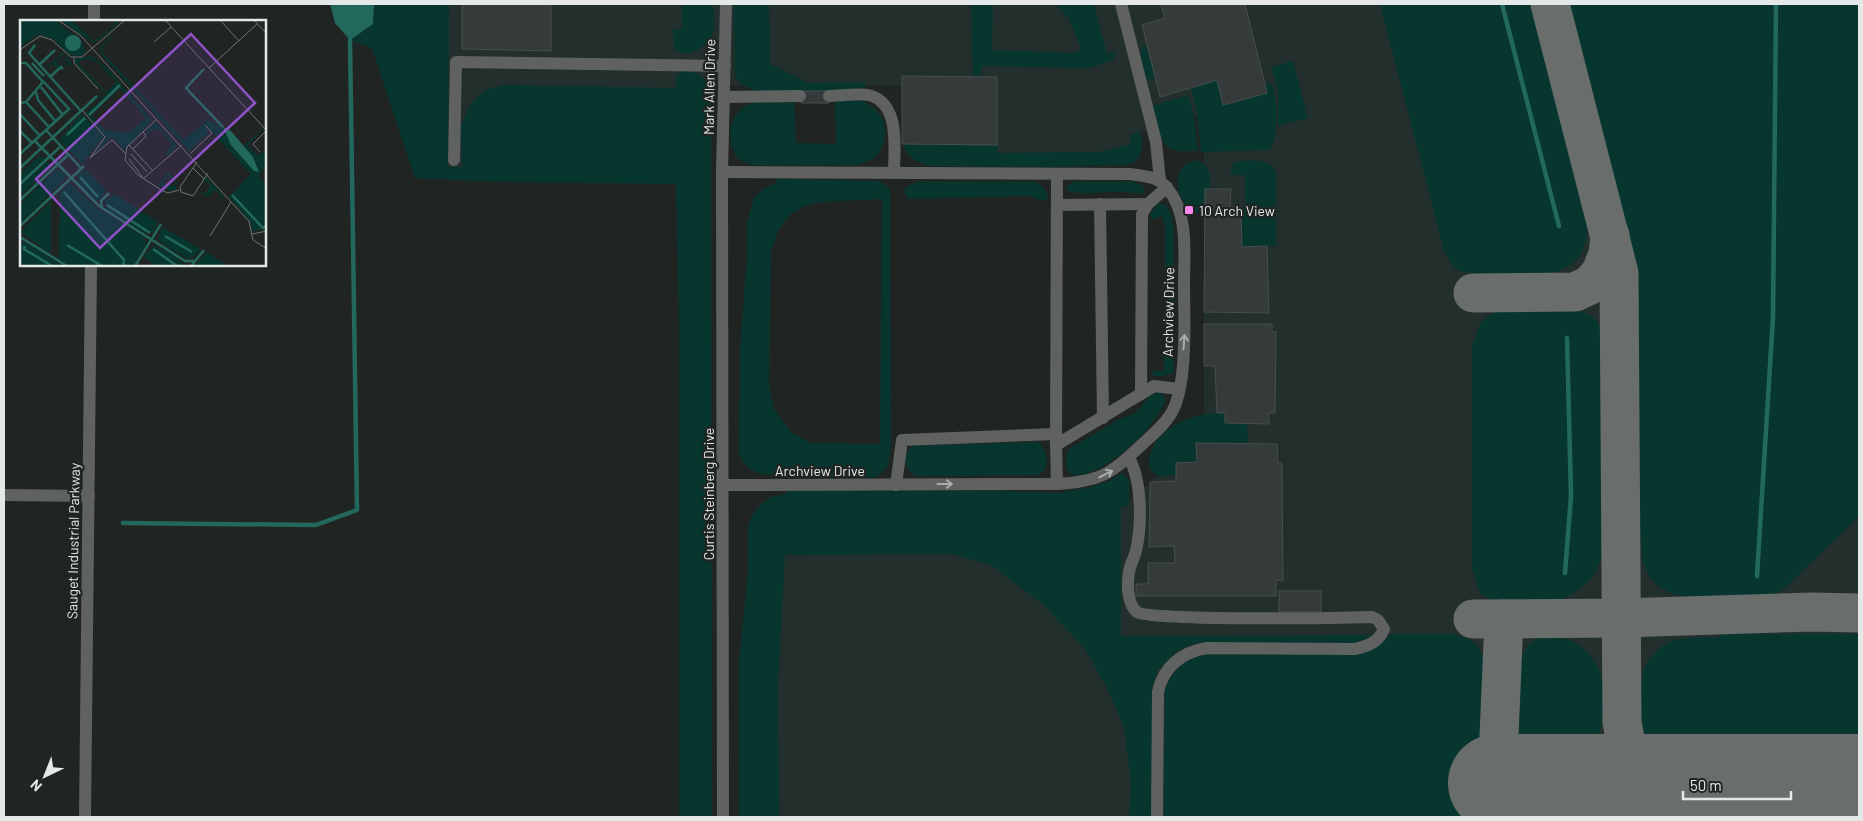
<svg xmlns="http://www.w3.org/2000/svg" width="1863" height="821" font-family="Barlow,sans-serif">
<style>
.built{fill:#222f2d}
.green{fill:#07362f;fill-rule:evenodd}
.water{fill:#23685d}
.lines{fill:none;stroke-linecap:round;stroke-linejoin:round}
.stream{stroke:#23685d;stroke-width:4.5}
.taxiway{stroke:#696e6d;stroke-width:39}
.runway{stroke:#696e6d;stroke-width:98}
.building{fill:#353b3a;stroke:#484e4c}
.minor{stroke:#5f6261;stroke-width:12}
.oneway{stroke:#a9acab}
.poi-dot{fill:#f689ed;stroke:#202524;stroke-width:2}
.labels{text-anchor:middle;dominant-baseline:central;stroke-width:4.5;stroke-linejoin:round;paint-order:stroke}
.street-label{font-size:14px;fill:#e5e8e8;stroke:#202524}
.poi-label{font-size:14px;fill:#e5e8e8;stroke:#202524;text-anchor:start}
.inset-river{fill:none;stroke:#23685d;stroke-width:2.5}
.inset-road{fill:none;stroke:#6f7372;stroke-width:1}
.view{fill:#9052c7;fill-opacity:0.15;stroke:#9052c7;stroke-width:2.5}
.inset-edge{fill:none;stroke:#e5e8e8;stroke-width:2.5}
</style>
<rect width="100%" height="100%" fill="#202524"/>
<!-- built -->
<polygon class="built" points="429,4 1859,4 1859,817 774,817 781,552 1120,555 1121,507 1204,438 1204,129 1200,114 1138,133 1141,151 997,158 997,145 902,144 902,86 694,85 696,176 426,172"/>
<!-- green -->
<g class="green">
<path d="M 374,4 L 449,4 L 448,167 L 462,167 L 461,126 L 468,108 L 476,98 L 486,90 L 503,85 L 676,88 L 676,76 L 683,70 C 697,72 703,77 711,87 L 712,817 L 679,817 L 679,321 L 676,184 L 500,182 L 415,178 L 372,48 L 350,40 L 373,24 Z"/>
<path d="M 682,4 L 713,4 C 713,12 716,25 713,32 C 708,47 686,61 674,48 L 673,29 L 682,29 Z"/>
<path d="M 734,4 L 769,4 L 770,64 L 808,83 L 865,82 L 865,87 L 851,91 L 757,91 C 747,88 741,85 735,76 Z"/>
<polygon points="971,4 993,4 992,50 1077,53 1081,48 1069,19 1056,4 1094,4 1107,53 1115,52 1114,60 1089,68 982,66 981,76 973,76"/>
<path d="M 1380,4 L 1532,4 L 1588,214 L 1587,215 C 1591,249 1576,272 1541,275 L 1540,277 L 1481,277 L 1480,275 L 1460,271 L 1453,266 L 1444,251 Z"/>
<path d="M 1566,4 L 1859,4 L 1859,516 L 1784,589 C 1759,605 1747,602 1719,602 L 1718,599 C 1683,596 1652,599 1642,557 L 1637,483 L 1636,272 Z"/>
<polygon points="1147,45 1156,78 1147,80 1141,58 1141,47"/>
<polygon points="1293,61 1308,118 1278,126 1278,92 1271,67"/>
<path d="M 1217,80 L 1223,105 L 1267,93 L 1265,84 L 1272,83 C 1277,97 1280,139 1269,150 L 1201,152 L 1197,115 L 1191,88 Z"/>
<path d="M 1188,95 L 1194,116 L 1198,150 C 1192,151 1185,152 1178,151 C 1159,148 1155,123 1153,106 Z"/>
<path d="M 758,100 L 794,101 L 796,143 L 836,144 L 835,100 C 842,100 852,99 859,100 C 867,102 880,112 883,120 C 886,129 885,147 878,154 C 873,160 864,163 857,165 L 753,165 C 746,163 739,161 736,155 C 729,145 728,126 735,116 C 741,108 749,104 758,100 Z"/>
<path d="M 1138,131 C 1146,139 1143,157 1132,163 C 1129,164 1124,165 1120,165 L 1053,167 L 929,166 C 917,162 906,157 903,144 L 997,145 L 998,153 L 1099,152 L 1130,144 L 1131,135 Z"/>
<path d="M 1195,160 C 1210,163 1211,176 1210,189 L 1205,189 L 1205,212 C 1201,212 1196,213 1193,212 C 1188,211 1185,205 1183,201 C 1174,184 1175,167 1195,160 Z"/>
<path d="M 1239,161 C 1253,161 1268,157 1276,172 L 1276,246 L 1242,247 L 1241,207 L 1245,207 L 1245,175 L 1230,175 L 1233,164 Z"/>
<path d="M 776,179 L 879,181 L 887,186 L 890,190 L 891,445 L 888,467 L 877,477 L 786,477 L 785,475 C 763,474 751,477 739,455 L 740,349 L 747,257 L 747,222 L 754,198 L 764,189 L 776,183 ZM 882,199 L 880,444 L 810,443 L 791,432 L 774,409 L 769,384 L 771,253 L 778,230 L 791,214 L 804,206 L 822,202 Z"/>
<path d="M 917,182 L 1035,182 C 1043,186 1048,190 1047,200 L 1034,199 L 1033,196 L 909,199 L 904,192 L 906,187 Z"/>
<path d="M 1073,182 L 1133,182 L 1142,185 L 1144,188 L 1144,193 C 1137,195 1132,192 1124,192 C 1106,191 1085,196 1068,191 L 1067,186 Z"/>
<path d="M 1159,203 C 1171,206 1172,217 1174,228 L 1174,369 L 1173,373 L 1165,376 L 1154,376 L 1152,373 L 1153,371 L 1164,371 L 1165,229 L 1162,216 L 1154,219 L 1151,218 L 1150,213 Z"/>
<path d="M 1506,309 C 1528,309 1574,305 1591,316 C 1598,320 1600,329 1605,334 L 1604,552 L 1603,552 C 1596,579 1584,588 1560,600 L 1560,602 C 1542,602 1489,607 1479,591 C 1476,584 1474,575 1472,568 L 1472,343 L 1474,342 C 1479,322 1483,314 1505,311 Z"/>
<path d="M 1158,392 L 1163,395 L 1165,400 C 1159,425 1099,483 1070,474 C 1065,467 1065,456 1069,449 L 1121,418 C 1142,416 1142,397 1158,392 Z"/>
<path d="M 1217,413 L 1225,413 L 1225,423 L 1247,423 L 1248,443 L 1197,443 L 1197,462 L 1176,463 L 1176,475 L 1158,476 L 1150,470 C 1144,443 1173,421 1197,416 C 1203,414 1210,414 1217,413 Z"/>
<path d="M 1039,442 C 1047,452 1053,469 1037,475 L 915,476 C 908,470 905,464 905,455 L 912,446 Z"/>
<polygon points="1122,473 1129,480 1129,506 1121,507 1121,636 1374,635 1368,639 1352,643 1202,642 1189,645 1176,652 1157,671 1152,692 1152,817 1129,817 1131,783 1124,727 1107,688 1084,647 1040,602 991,565 952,554 785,555 778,684 779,817 739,817 739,661 748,573 748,525 753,514 759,506 771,497 786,494 786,491 1001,491 1059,493 1086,488 1107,482"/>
<path d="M 1391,634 L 1456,634 L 1457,636 C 1478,640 1478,647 1486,664 L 1486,817 L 1164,817 L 1165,689 C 1174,668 1187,658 1209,654 L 1361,654 C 1373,649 1382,645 1391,634 Z"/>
<path d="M 1719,634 L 1859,634 L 1859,760 L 1668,760 C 1659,753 1651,748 1646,738 C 1639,725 1639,680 1645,666 C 1650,657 1657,649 1666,644 C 1680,636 1703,638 1719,638 Z"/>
<path d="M 1542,636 C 1554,637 1565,637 1576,643 C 1585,649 1595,660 1599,669 C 1605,684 1605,725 1597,738 C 1591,748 1583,754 1573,758 L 1573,760 C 1553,760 1536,762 1523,744 C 1521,740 1520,736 1518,734 L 1518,664 L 1520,664 C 1524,650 1528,642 1542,636 Z"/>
<path d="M 1536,809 C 1556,809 1577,806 1594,817 L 1521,817 L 1525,814 Z"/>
<polygon points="1720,809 1859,809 1859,817 1692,817 1699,813"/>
</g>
<!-- water -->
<polygon class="water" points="330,4 374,4 373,24 350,40 335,23"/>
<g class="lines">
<!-- stream -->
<g class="stream">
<polyline points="1502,4 1559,226"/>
<polyline points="123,523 316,525 357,510 350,40"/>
<polyline points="1565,573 1571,496 1567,338"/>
<polyline points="1757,576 1773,317 1776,4"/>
</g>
<!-- taxiway -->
<g class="taxiway">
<polyline points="1550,4 1619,273 1622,722 1633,782 1634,817"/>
<polyline points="1473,293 1575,292 1590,285 1601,272 1608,254 1610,235"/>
<polyline points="1473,619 1621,618 1811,612 1859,613"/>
<polyline points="1498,817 1497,783 1504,619"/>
</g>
<!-- runway -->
<polyline class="runway" points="1497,783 1859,783"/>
</g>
<!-- building -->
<g class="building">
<polygon points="462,4 551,4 551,51 462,49"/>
<polygon points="1161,4 1245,4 1267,93 1223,105 1217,80 1160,97 1142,25 1165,18"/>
<polygon points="902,76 997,77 997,145 902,144"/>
<polygon points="800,91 829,91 829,103 801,103"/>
<polygon points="1205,189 1231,189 1230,207 1241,207 1242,247 1267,246 1269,313 1204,312"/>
<polygon points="1204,324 1272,324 1272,332 1276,332 1275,413 1269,413 1269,424 1225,423 1225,413 1217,413 1215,366 1204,366"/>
<polygon points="1196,443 1277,444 1278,463 1282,464 1283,581 1276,580 1276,596 1136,596 1136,584 1148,584 1148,563 1175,563 1174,546 1149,547 1150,482 1176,481 1176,463 1197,462"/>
<rect x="1279" y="591" width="42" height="21"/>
</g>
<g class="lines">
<!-- minor -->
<g class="minor">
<polyline points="1121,4 1156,142 1160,181"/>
<polyline points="94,21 94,4"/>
<path d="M 829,96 C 838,96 861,93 868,95 C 901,102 894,149 894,173"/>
<polyline points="724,97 800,96"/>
<polyline points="454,160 456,62 725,66"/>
<path d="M 722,172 L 1129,174 C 1143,176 1158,176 1167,188 C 1189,213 1184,253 1184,284 C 1184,317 1188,383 1172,412 C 1164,426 1150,437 1138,448 C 1111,475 1096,482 1057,484 L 723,485"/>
<polyline points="1057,174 1056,442 1057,484"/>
<polyline points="1100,204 1103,418"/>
<polyline points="1057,205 1148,204"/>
<polyline points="1141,394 1142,214 1148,204 1167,187"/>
<polyline points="1056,445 1154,386 1179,389"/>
<path d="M 1129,458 C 1142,481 1142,524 1136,551 C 1134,558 1130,565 1129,572 C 1127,584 1127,604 1137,612 C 1148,621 1343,618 1372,617 L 1378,620 L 1384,629 C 1379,642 1368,646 1355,649 L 1207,648 C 1182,652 1163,667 1158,692 L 1157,817"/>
<polyline points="896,485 902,440 1056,434"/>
<polyline points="4,495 89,496"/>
<polyline points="85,817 91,265"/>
<polyline points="723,817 722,172 726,4"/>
</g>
</g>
<!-- one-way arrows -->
<defs><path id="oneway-shaft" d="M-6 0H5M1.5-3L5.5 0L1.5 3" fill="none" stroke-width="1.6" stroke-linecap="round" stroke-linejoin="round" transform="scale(1.25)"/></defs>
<g class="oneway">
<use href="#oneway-shaft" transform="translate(1184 342) rotate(-86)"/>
<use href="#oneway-shaft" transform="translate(1106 474) rotate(-27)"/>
<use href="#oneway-shaft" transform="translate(945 484)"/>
</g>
<!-- markers -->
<rect class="poi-dot" x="1184" y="205" width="10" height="10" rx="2.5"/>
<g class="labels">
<!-- street labels -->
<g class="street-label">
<text transform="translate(709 87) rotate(-89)">Mark Allen Drive</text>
<text transform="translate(1168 312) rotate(-89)">Archview Drive</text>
<text x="820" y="470">Archview Drive</text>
<text transform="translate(708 494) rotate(-90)">Curtis Steinberg Drive</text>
<text transform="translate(73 541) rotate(-89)">Sauget Industrial Parkway</text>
</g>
<!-- poi labels -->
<g class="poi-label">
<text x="1199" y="210">10 Arch View</text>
</g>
</g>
<!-- overview -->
<g transform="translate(20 20)">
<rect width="246" height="246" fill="#202524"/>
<path d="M 0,0 L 35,0 L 62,22 L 66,32 L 61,36 L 50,35 L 33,19 L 22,15 L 13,17 L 0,28 ZM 40,0 L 51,0 L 74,21 L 94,6 L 93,0 L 98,3 L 97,5 L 79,20 L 73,23 ZM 100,6 L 83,27 L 83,33 L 164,120 L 187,100 L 203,107 L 211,125 L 236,153 L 237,144 L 224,126 L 243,109 L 228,126 L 238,136 L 246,129 L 246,147 L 238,155 L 246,164 L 246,209 L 233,211 L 229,201 L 209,177 L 231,154 L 185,104 L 188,113 L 169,131 L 83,36 L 80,28 ZM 42,32 L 44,34 L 36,41 L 39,45 L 47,36 L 54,47 L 49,44 L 45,48 L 48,42 L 45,39 L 32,55 L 37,48 L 33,44 L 26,49 ZM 71,36 L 85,46 L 132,100 L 105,131 L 92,117 L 71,137 L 86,117 L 65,93 L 82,80 L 78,73 L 83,78 L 87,75 L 55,43 L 56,39 ZM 67,39 L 76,41 L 96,62 L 86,72 L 59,44 L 59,41 ZM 100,68 L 126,98 L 108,113 L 85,110 L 71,95 ZM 61,94 L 84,116 L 62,144 L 39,120 ZM 135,102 L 157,125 L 148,136 L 125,113 ZM 133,109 L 141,111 L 152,124 L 146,135 L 127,114 ZM 20,136 L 25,139 L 0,162 L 0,154 ZM 27,142 L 30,143 L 29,149 L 0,176 L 0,166 ZM 37,149 L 45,154 L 45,160 L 0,203 L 0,184 ZM 66,149 L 86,171 L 79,180 L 75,180 L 58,162 L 58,154 ZM 148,152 L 159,166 L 148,156 L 141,163 L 156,166 L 157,169 L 149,171 L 138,165 ZM 186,157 L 204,176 L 198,186 L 202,176 L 195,170 L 188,177 L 178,171 L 186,173 L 191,165 L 184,161 ZM 50,163 L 77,188 L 125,218 L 126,225 L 113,246 L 50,246 L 39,239 L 40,173 ZM 95,174 L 138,202 L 134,212 L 125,213 L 86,189 L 85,180 ZM 31,181 L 31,231 L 28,232 L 1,212 ZM 142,207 L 179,228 L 180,232 L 169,239 L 147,227 L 138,219 ZM 0,220 L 13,227 L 43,246 L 4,246 L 0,243 ZM 135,226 L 154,236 L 165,246 L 136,246 L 126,239 L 124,235 ZM 186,233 L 188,233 L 208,246 L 174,246 Z" fill="#07362f" fill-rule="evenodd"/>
<path d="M45 23a8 8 0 1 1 16 0a8 8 0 1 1-16 0ZM 203,107 L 211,111 L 233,137 L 239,152 L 234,151 L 211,125 Z" fill="#23685d"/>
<path class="inset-river" d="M 15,25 L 9,33 L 61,91M 0,43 L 6,43 L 23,62 L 6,82M 12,43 L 24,56M 20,44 L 35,30M 184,49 L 166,68 L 203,107M 31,56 L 41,47 L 43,49M 23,61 L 49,89M 21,67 L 43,95M 16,72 L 18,80 L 36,102M 0,83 L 6,82 L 29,107M 0,94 L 20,116M 69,95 L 100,65M 26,110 L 61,148M 0,111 L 12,123M 47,115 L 65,98M 15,121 L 79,186 L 165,241 L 175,241M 0,134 L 50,88M 0,148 L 77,76M 60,157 L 78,177M 0,164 L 41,126M 44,172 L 104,240 L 103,246M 212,175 L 243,208 L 247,205M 0,180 L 49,134M 87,185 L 130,213M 82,188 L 81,181 L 89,173M 0,206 L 64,146M 145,216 L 172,232M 0,217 L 47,246M 47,225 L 82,246M 5,226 L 4,229 L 32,246M 133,229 L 157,246M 115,246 L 141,204M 171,246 L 184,230"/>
<path class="inset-road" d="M 38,0 L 61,16 L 211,182 L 190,216M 145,0 L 247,111M 200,0 L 219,21M 234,0 L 247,14M 134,22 L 151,7M 0,30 L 20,16 L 32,20 L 51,37 L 62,37 L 105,0M 54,38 L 54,43 L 78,69M 189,48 L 237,4M 62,90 L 85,117 L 70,138M 137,99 L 107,127 L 105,140 L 118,155 L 141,170 L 148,173 L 159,170M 109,125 L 133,151M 113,129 L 126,116 L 123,112M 240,132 L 233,124 L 246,111M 111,134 L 127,152M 170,134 L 192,113 L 185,105M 70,138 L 92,120 L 105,133M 109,139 L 123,158M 177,142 L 160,167 L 161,172 L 173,176 L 188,153M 173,148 L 184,159M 124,158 L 162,125M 211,182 L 229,201 L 233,220 L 247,229M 232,214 L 247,211"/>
<path class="view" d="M 171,14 L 235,83 L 80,228 L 16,159 Z"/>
<rect width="246" height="246" class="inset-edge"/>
</g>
<!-- border -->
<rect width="1863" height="821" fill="none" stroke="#e5e8e8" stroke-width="10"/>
<!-- north arrow -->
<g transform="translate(45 776) rotate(223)" stroke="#202524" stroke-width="4" paint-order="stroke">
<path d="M0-4L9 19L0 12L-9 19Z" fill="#e5e8e8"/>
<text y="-8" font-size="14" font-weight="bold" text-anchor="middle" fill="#e5e8e8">N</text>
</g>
<!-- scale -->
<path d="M1683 791v8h108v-8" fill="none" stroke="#e5e8e8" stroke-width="2.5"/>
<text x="1690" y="791" font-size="15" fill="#e5e8e8" stroke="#202524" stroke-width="4" paint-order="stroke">50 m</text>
</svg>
